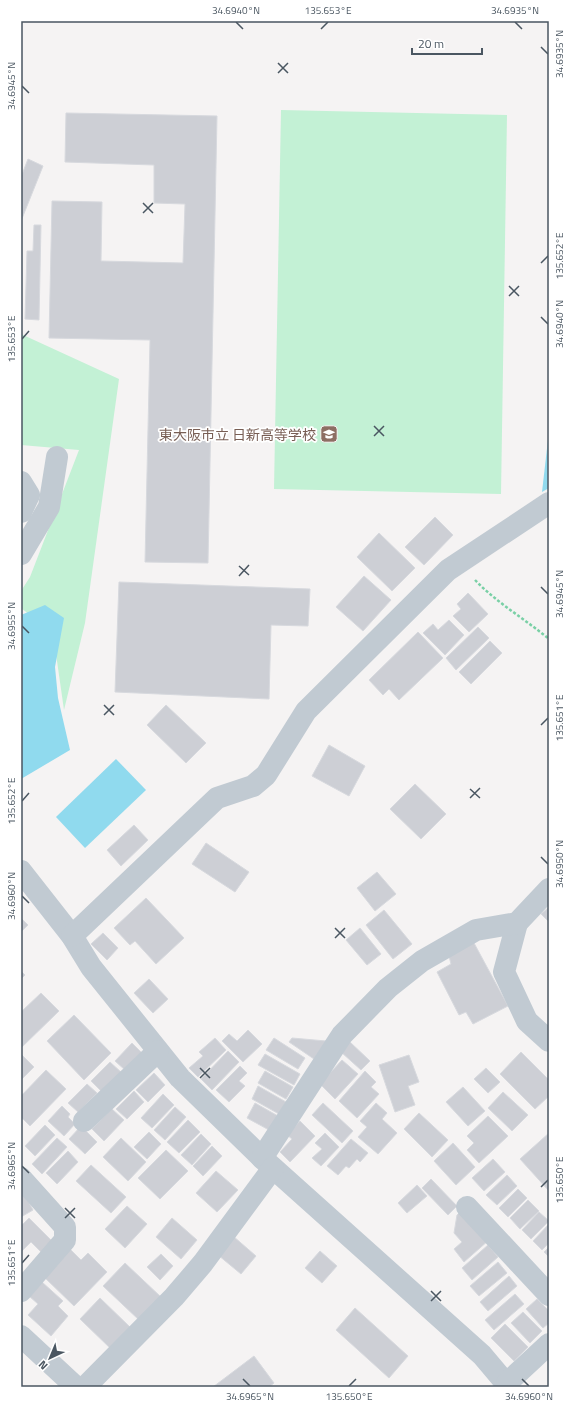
<svg xmlns="http://www.w3.org/2000/svg" width="570" height="1408" font-family="'Titillium Web','Noto Sans JP',sans-serif">
<style>
.green{fill:#c3f1d5}
.water{fill:#90daee}
.building{fill:#cdcfd5;stroke:#d7d9de}
.lines{fill:none;stroke-linecap:round;stroke-linejoin:round}
.path{stroke:#7ad0a6;stroke-width:2.5;stroke-dasharray:3 2;stroke-linecap:butt}
.minor{stroke:#c1cad2;stroke-width:22}
.ticks{fill:none;stroke:#4a5661;stroke-width:1.5}
.labels{text-anchor:middle;dominant-baseline:central;stroke-width:3.5;stroke-linejoin:round;paint-order:stroke}
.education-label{font-size:14px;fill:#785e54;stroke:#fff;text-anchor:end}
.neatline{fill:none;stroke:#4a5661;stroke-width:1.5}
.ticks-label{font-size:10px;text-anchor:middle;fill:#4a5661}
</style>
<rect width="100%" height="100%" fill="#f5f3f3"/>
<!-- green -->
<g class="green">
<polygon points="281,110 507,115 501,494 274,489"/>
<polygon points="21,334 119,379 85,623 64,710 53,633 21,608 21,591 30,577 79,450 21,445"/>
</g>
<!-- water -->
<g class="water">
<polygon points="549,431 549,488 542,492"/>
<polygon points="45,605 64,618 55,667 58,698 70,750 21,779 21,615"/>
<polygon points="116,759 146,790 85,848 56,817"/>
</g>
<!-- building -->
<g class="building">
<polygon points="66,113 217,116 208,563 145,562 150,340 49,338 52,201 102,202 101,261 183,263 185,204 154,203 154,165 65,162"/>
<polygon points="28,159 43,166 21,221 21,177"/>
<polygon points="34,225 41,225 39,320 25,319 27,251 33,251"/>
<polygon points="435,517 453,535 424,565 405,547"/>
<polygon points="379,533 415,568 392,591 357,557"/>
<polygon points="364,576 391,600 363,631 336,607"/>
<polygon points="119,582 310,589 308,626 271,625 269,699 115,692"/>
<polygon points="468,593 488,614 469,632 453,616 461,609 457,604"/>
<polygon points="449,620 464,635 445,655 423,633 433,624 438,630"/>
<polygon points="478,627 489,638 456,670 446,658"/>
<polygon points="418,632 443,658 399,700 389,689 383,695 369,680"/>
<polygon points="490,641 502,653 471,684 459,672"/>
<polygon points="166,705 206,743 186,763 147,725"/>
<polygon points="329,745 365,766 349,796 312,776"/>
<polygon points="415,784 446,814 421,839 390,809"/>
<polygon points="134,825 148,840 121,866 107,850"/>
<polygon points="206,843 249,872 235,892 192,864"/>
<polygon points="377,872 396,894 375,911 357,888"/>
<polygon points="146,898 184,938 156,964 135,941 130,945 114,928"/>
<polygon points="549,907 549,922 541,914"/>
<polygon points="384,910 412,944 393,959 366,925"/>
<polygon points="21,918 28,925 21,932"/>
<polygon points="360,928 381,954 367,965 346,940"/>
<polygon points="103,933 118,948 107,960 91,944"/>
<polygon points="474,943 508,1006 473,1024 466,1012 459,1015 437,972 451,964 449,956"/>
<polygon points="21,971 25,975 21,979"/>
<polygon points="149,979 168,999 153,1013 134,993"/>
<polygon points="41,993 59,1011 21,1048 21,1012"/>
<polygon points="74,1015 111,1053 84,1080 47,1041"/>
<polygon points="248,1030 262,1044 243,1062 222,1041 229,1034 237,1041"/>
<polygon points="215,1038 226,1050 198,1077 189,1068 203,1056 199,1052"/>
<polygon points="274,1038 305,1058 298,1069 266,1050"/>
<polygon points="292,1038 326,1041 314,1059 289,1042"/>
<polygon points="350,1042 370,1061 361,1070 341,1052"/>
<polygon points="132,1043 142,1053 125,1070 115,1061"/>
<polygon points="228,1051 239,1062 212,1090 201,1079"/>
<polygon points="521,1052 549,1080 549,1096 535,1109 500,1074"/>
<polygon points="21,1054 34,1067 21,1080"/>
<polygon points="265,1054 300,1074 294,1085 258,1065"/>
<polygon points="409,1055 419,1082 408,1086 415,1105 395,1112 379,1065"/>
<polygon points="342,1060 358,1074 335,1099 320,1084"/>
<polygon points="110,1062 122,1073 102,1092 91,1081"/>
<polygon points="240,1066 247,1073 239,1081 245,1086 229,1102 216,1090"/>
<polygon points="486,1068 500,1082 488,1093 474,1079"/>
<polygon points="46,1070 66,1089 30,1126 21,1117 21,1096"/>
<polygon points="265,1071 293,1087 286,1099 258,1083"/>
<polygon points="365,1071 376,1082 371,1087 379,1094 357,1118 339,1101"/>
<polygon points="154,1073 165,1085 148,1102 136,1090"/>
<polygon points="87,1084 97,1093 78,1112 68,1103"/>
<polygon points="258,1086 286,1102 279,1114 252,1099"/>
<polygon points="463,1087 485,1111 468,1126 446,1102"/>
<polygon points="134,1091 144,1102 127,1119 116,1109"/>
<polygon points="503,1092 528,1115 512,1131 488,1108"/>
<polygon points="163,1094 174,1105 152,1128 141,1118"/>
<polygon points="255,1103 278,1116 269,1130 247,1118"/>
<polygon points="323,1103 353,1131 342,1143 312,1115"/>
<polygon points="376,1103 387,1113 382,1119 397,1133 378,1154 358,1137 367,1127 360,1121"/>
<polygon points="62,1106 70,1114 68,1117 75,1124 64,1136 48,1121"/>
<polygon points="175,1107 186,1117 165,1140 154,1130"/>
<polygon points="112,1109 124,1120 104,1141 92,1129"/>
<polygon points="419,1113 448,1140 432,1157 404,1129"/>
<polygon points="488,1116 508,1136 479,1163 467,1150 474,1143 467,1136"/>
<polygon points="188,1120 200,1132 179,1153 167,1142"/>
<polygon points="300,1121 315,1136 290,1162 280,1152 292,1139 287,1135"/>
<polygon points="45,1125 55,1135 35,1156 25,1146"/>
<polygon points="81,1126 97,1142 85,1154 69,1139"/>
<polygon points="149,1132 161,1144 147,1159 134,1147"/>
<polygon points="325,1133 339,1147 321,1166 312,1158 322,1149 315,1143"/>
<polygon points="549,1133 549,1191 520,1159"/>
<polygon points="201,1134 211,1144 192,1165 181,1155"/>
<polygon points="57,1138 67,1147 42,1174 32,1164"/>
<polygon points="121,1138 146,1162 128,1181 103,1157"/>
<polygon points="351,1139 368,1153 360,1162 357,1159 349,1168 346,1166 338,1175 327,1166"/>
<polygon points="453,1143 475,1167 456,1185 434,1161"/>
<polygon points="212,1146 222,1156 203,1176 193,1166"/>
<polygon points="166,1150 188,1171 160,1199 138,1178"/>
<polygon points="68,1151 78,1162 57,1184 46,1173"/>
<polygon points="493,1159 505,1172 484,1191 472,1178"/>
<polygon points="91,1165 126,1197 111,1213 76,1181"/>
<polygon points="216,1171 238,1190 217,1212 196,1193"/>
<polygon points="507,1175 517,1186 497,1205 486,1195"/>
<polygon points="431,1179 457,1206 448,1215 422,1188"/>
<polygon points="417,1185 427,1196 407,1213 398,1203"/>
<polygon points="21,1188 33,1210 21,1217"/>
<polygon points="518,1189 527,1198 508,1217 499,1208"/>
<polygon points="528,1200 539,1211 520,1229 510,1218"/>
<polygon points="127,1206 147,1224 125,1248 105,1229"/>
<polygon points="462,1210 489,1240 464,1262 454,1249 462,1242 454,1233 457,1215"/>
<polygon points="539,1212 549,1221 531,1239 522,1230"/>
<polygon points="29,1218 52,1241 41,1252 31,1242 21,1252 21,1226"/>
<polygon points="172,1218 197,1240 181,1259 156,1237"/>
<polygon points="549,1224 549,1243 542,1250 533,1241"/>
<polygon points="233,1236 256,1256 241,1274 218,1255"/>
<polygon points="488,1245 498,1257 472,1280 462,1268"/>
<polygon points="549,1247 549,1257 544,1252"/>
<polygon points="70,1249 81,1260 88,1253 107,1272 74,1306 43,1276"/>
<polygon points="320,1251 337,1266 322,1283 305,1268"/>
<polygon points="161,1254 173,1266 160,1280 147,1267"/>
<polygon points="498,1262 507,1273 479,1296 470,1286"/>
<polygon points="125,1263 161,1297 139,1320 103,1286"/>
<polygon points="509,1276 517,1286 488,1311 480,1302"/>
<polygon points="42,1282 63,1301 58,1306 68,1316 51,1336 28,1315 38,1304 29,1296"/>
<polygon points="515,1294 524,1304 494,1330 485,1320"/>
<polygon points="100,1298 131,1328 111,1349 80,1319"/>
<polygon points="537,1299 549,1311 549,1323 543,1328 526,1309"/>
<polygon points="355,1308 408,1356 389,1378 336,1330"/>
<polygon points="523,1312 542,1331 530,1343 511,1323"/>
<polygon points="505,1324 528,1347 514,1361 491,1338"/>
<polygon points="254,1356 274,1383 269,1387 213,1387"/>
</g>
<g class="lines">
<!-- path -->
<path class="path" d="M 475,580 C 497,603 525,619 549,639"/>
<!-- minor -->
<g class="minor">
<polyline points="21,482 29,495 21,512"/>
<polyline points="21,554 49,507 57,457"/>
<polyline points="21,871 72,936 91,967 180,1078 262,1158 482,1355 509,1387"/>
<polyline points="517,923 504,972 527,1021 549,1041"/>
<polyline points="72,936 217,798 253,786 266,775 306,711 448,570 549,503"/>
<polyline points="84,1121 158,1051"/>
<polyline points="262,1158 342,1035 388,988 422,961 476,930 517,923 549,889"/>
<polyline points="21,1178 65,1227 65,1240 21,1291"/>
<polyline points="467,1207 549,1295"/>
<polyline points="21,1336 76,1387"/>
<polyline points="507,1383 549,1344"/>
<polyline points="85,1387 174,1297 203,1263 273,1168"/>
</g>
</g>
<!-- ticks -->
<path class="ticks" d="M 236,22 L 243,29M 515,22 L 522,29M 321,29 L 328,22M 541,47 L 548,54M 278,63 L 288,73M 278,73 L 288,63M 22,86 L 29,93M 143,203 L 153,213M 143,213 L 153,203M 541,263 L 548,256M 509,286 L 519,296M 509,296 L 519,286M 541,317 L 548,324M 22,339 L 29,331M 374,426 L 384,436M 374,436 L 384,426M 239,566 L 249,575M 239,576 L 249,565M 541,587 L 548,594M 22,626 L 29,633M 104,705 L 114,715M 104,715 L 114,705M 541,725 L 548,718M 470,789 L 480,798M 470,798 L 480,788M 22,801 L 29,793M 541,857 L 548,864M 22,896 L 29,903M 335,928 L 345,938M 335,938 L 345,928M 200,1068 L 210,1078M 200,1078 L 210,1068M 22,1166 L 29,1173M 541,1187 L 548,1180M 65,1208 L 75,1218M 65,1218 L 75,1208M 22,1263 L 29,1255M 431,1291 L 441,1301M 431,1301 L 441,1291M 243,1379 L 250,1386M 522,1379 L 529,1386M 349,1386 L 356,1379"/>
<!-- icons -->
<defs>
<symbol id="school-square" viewBox="-11 -11 22 22"><rect x="-9" y="-9" width="18" height="18" rx="4" fill="#8d6e63" stroke="#fff"/><path d="M0-5L7-2L0 1L-7-2ZM-4 1L0 2.5L4 1V4Q0 6-4 4Z" fill="#fff"/></symbol>
</defs>
<g fill-rule="evenodd">
<use href="#school-square" x="319" y="424" width="20" height="20"/>
</g>
<g class="labels">
<!-- education labels -->
<g class="education-label">
<text x="316" y="434">東大阪市立 日新高等学校</text>
</g>
</g>
<!-- border -->
<rect width="570" height="1408" fill="none" stroke="#ffffff" stroke-width="44"/>
<!-- north arrow -->
<g transform="translate(50 1358) rotate(224)" stroke="#ffffff" stroke-width="3" paint-order="stroke">
<path d="M0-3L7 15L0 10L-7 15Z" fill="#4a5661"/>
<text y="-6" font-size="11" font-weight="bold" text-anchor="middle" fill="#4a5661">N</text>
</g>
<!-- scale -->
<path d="M412 48v6h70v-6" fill="none" stroke="#4a5661" stroke-width="2"/>
<text x="418" y="48" font-size="12" fill="#4a5661" stroke="#ffffff" stroke-width="3" paint-order="stroke">20 m</text>
<rect x="22" y="22" width="526" height="1364" class="neatline"/>
<g class="ticks-label">
<text x="236" y="14">34.6940°N</text>
<text x="328" y="14">135.653°E</text>
<text x="515" y="14">34.6935°N</text>
<text transform="translate(559 54) rotate(-90)" y="4">34.6935°N</text>
<text transform="translate(11 86) rotate(-90)" y="4">34.6945°N</text>
<text transform="translate(559 256) rotate(-90)" y="4">135.652°E</text>
<text transform="translate(559 324) rotate(-90)" y="4">34.6940°N</text>
<text transform="translate(11 339) rotate(-90)" y="4">135.653°E</text>
<text transform="translate(559 594) rotate(-90)" y="4">34.6945°N</text>
<text transform="translate(11 626) rotate(-90)" y="4">34.6955°N</text>
<text transform="translate(559 718) rotate(-90)" y="4">135.651°E</text>
<text transform="translate(11 801) rotate(-90)" y="4">135.652°E</text>
<text transform="translate(559 864) rotate(-90)" y="4">34.6950°N</text>
<text transform="translate(11 896) rotate(-90)" y="4">34.6960°N</text>
<text transform="translate(11 1166) rotate(-90)" y="4">34.6965°N</text>
<text transform="translate(559 1180) rotate(-90)" y="4">135.650°E</text>
<text transform="translate(11 1263) rotate(-90)" y="4">135.651°E</text>
<text x="250" y="1400">34.6965°N</text>
<text x="349" y="1400">135.650°E</text>
<text x="529" y="1400">34.6960°N</text>
</g>
</svg>
